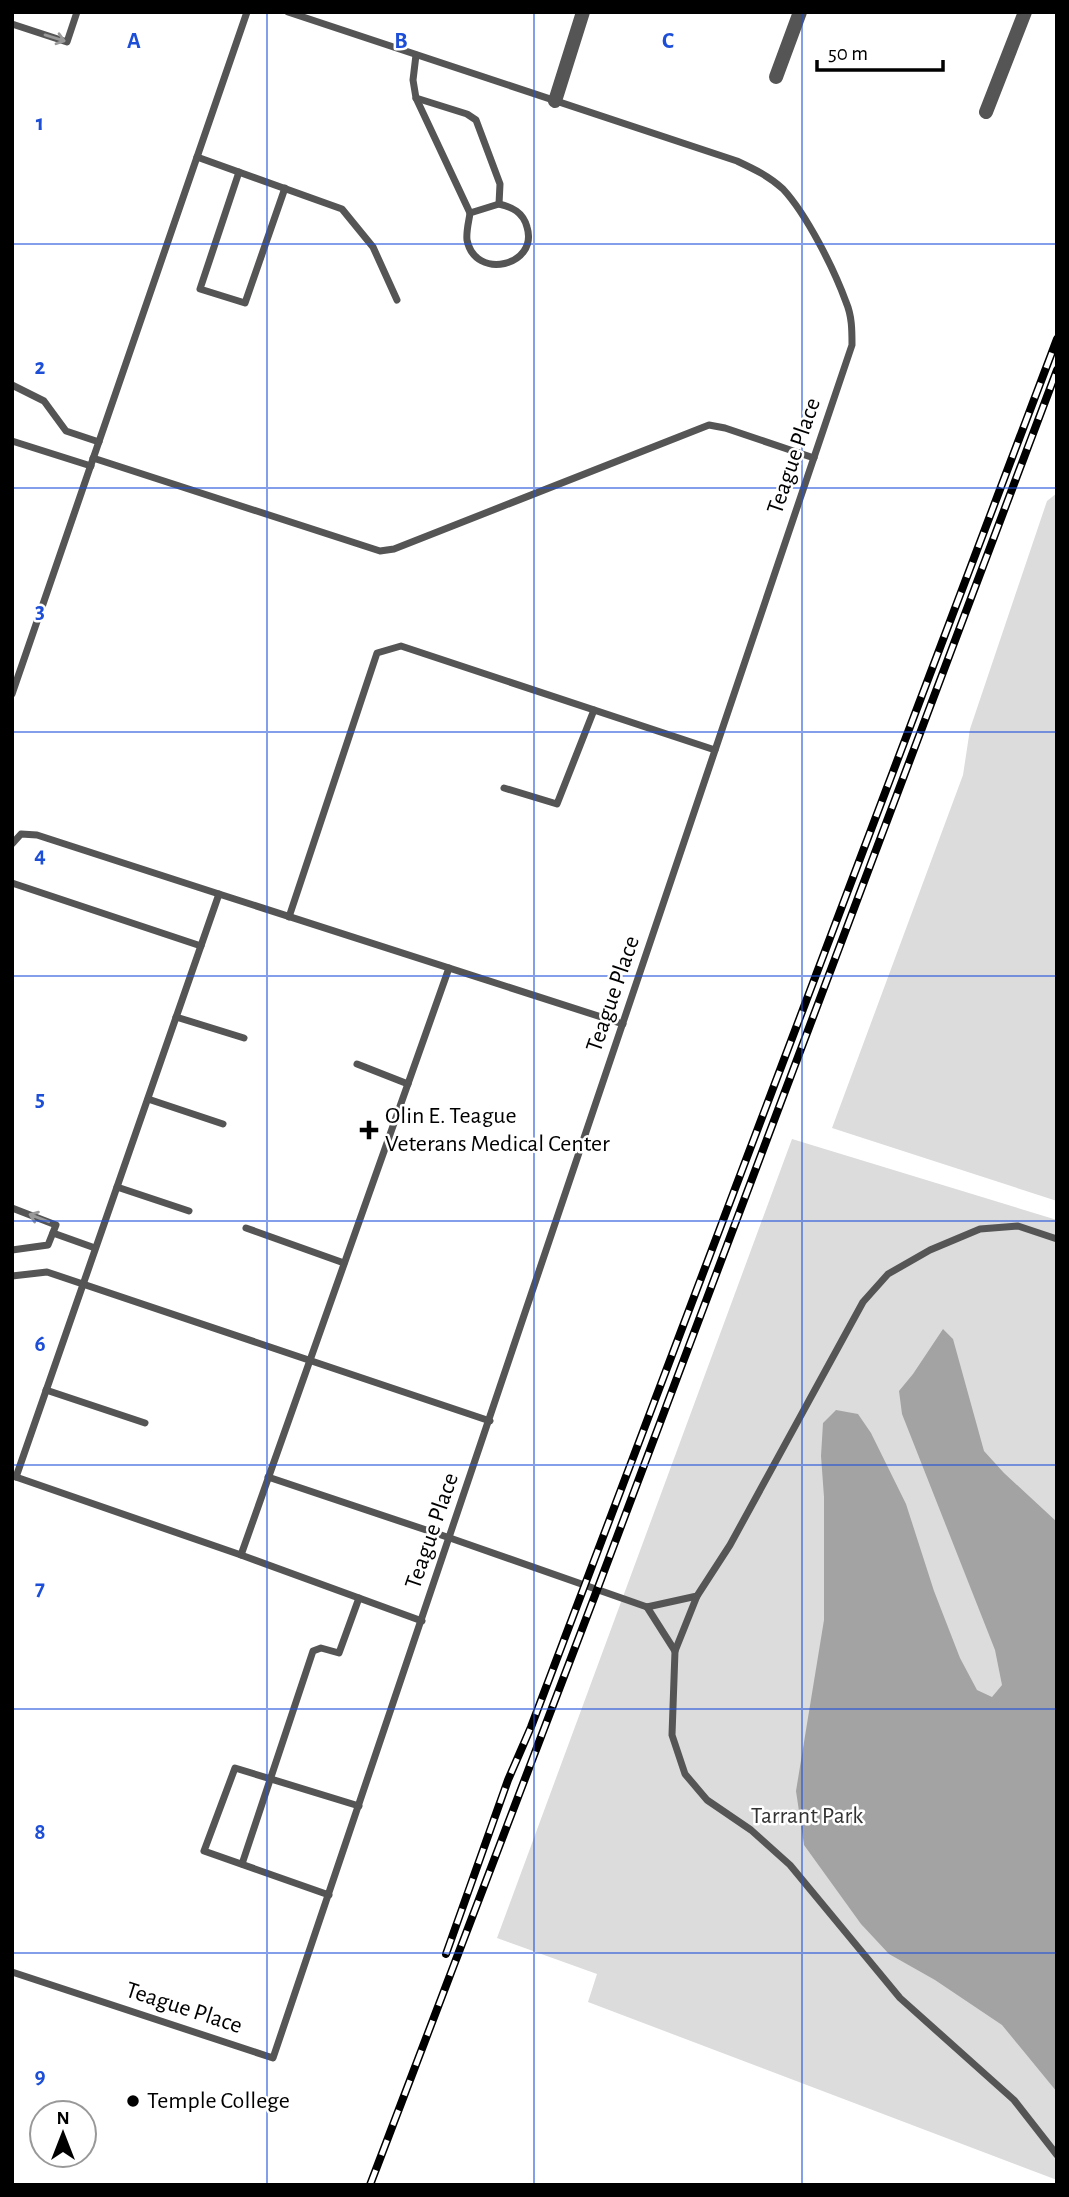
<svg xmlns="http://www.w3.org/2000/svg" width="1069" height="2197" font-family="'Alegreya Sans',sans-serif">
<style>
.green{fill:#dcdcdc}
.water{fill:#a3a3a3}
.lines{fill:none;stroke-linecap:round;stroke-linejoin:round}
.lane{stroke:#555;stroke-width:7}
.street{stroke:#555;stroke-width:14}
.rail-casing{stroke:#000;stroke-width:8}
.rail{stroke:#fff;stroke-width:5;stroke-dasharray:16;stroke-linecap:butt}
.oneway{stroke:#999}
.grid{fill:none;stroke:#1d4ed8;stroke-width:2;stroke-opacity:0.55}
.poi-dot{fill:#000;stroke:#fff;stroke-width:2.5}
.labels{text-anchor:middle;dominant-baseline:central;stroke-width:5;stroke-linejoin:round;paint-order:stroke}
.street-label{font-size:24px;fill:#000;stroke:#fff}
.poi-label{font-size:24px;fill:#000;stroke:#fff;text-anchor:start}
.park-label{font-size:24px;fill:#333;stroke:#fff}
.grid-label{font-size:23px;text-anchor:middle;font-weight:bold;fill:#1d4ed8;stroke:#fff;stroke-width:5;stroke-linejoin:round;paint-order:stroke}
</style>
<rect width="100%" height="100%" fill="#fff"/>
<!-- green -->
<g class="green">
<polygon points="1057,493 1057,1201 832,1128 963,775 970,729 1047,501"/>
<polygon points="792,1139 1057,1220 1057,2180 588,2002 597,1974 497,1938"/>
</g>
<!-- water -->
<polygon class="water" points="943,1329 953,1339 984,1451 1004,1473 1057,1522 1057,2092 1002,2025 935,1980 889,1954 861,1924 804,1845 796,1791 824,1620 824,1497 821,1456 823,1423 836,1410 858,1414 871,1433 906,1504 934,1591 960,1658 977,1690 992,1697 1002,1685 995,1650 902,1414 899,1391 913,1374"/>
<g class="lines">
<!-- lane -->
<g class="lane">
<polyline points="12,24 67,42 77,12"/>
<polyline points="416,55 413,80 416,98 470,213"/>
<polyline points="416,98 467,114 476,120 500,184 499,204"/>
<polyline points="197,157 342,209 373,247 397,300"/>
<polyline points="239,172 200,289 245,303 285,188"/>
<path d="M 499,204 C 512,207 523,212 527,227 C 539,266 475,281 467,240 C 466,231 469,221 470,213 Z"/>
<polyline points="12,385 44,401 66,431 99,442"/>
<polyline points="12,441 91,466"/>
<polyline points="93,458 380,551 394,549 709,425 725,428 814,458"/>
<polyline points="12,694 247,12"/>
<polyline points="504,788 557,804 594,710"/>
<polyline points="12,844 21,834 37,835 219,894"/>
<polyline points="12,883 201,946"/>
<polyline points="289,917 377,653 401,646 715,750"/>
<polyline points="176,1017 244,1038"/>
<polyline points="357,1064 408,1084"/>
<polyline points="148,1099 223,1124"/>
<polyline points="117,1187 189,1211"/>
<polyline points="12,1208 56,1225 48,1245 12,1250"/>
<polyline points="246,1228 344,1263"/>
<polyline points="53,1233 95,1248"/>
<polyline points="12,1276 47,1272 490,1421"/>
<polyline points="46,1390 145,1423"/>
<polyline points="13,1476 241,1555 422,1621"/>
<polyline points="16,1477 219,894 623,1024"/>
<polyline points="268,1477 450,1538 647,1607 697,1596 730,1545 863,1302 888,1274 930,1250 980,1229 1018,1226 1057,1239"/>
<polyline points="241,1555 449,968"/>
<polyline points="647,1607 675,1651 672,1735 685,1774 707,1800 751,1830 790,1865 900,1998 1014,2100 1057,2155"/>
<polyline points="675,1651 697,1596"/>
<polyline points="242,1864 313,1651 321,1648 339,1653 359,1598"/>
<polyline points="329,1895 204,1851 235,1768 359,1806"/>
<path d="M 12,1972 L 273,2058 L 852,345 C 852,330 852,316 846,302 C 834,269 807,215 783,189 C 769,176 754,169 737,161 L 288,12"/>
</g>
<!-- street -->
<g class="street">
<polyline points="776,77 800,12"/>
<polyline points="555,101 583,12"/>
<polyline points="986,112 1025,12"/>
</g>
<defs>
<g id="rail">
<polyline points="446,1954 508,1780 531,1727 1057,339"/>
<polyline points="370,2185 597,1590 1057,370"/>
</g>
</defs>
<!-- rail casing -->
<use href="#rail" class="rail-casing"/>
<!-- rail -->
<use href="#rail" class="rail"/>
</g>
<!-- one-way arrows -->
<defs><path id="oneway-shaft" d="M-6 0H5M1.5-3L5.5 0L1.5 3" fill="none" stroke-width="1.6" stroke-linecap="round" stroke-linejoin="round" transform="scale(1.75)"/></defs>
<g class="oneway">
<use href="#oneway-shaft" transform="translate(55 38) rotate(17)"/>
<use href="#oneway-shaft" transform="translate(39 1218) rotate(-159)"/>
</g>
<!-- grid -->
<path class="grid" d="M 267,12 L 267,2185M 534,12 L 534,2185M 802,12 L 802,2185M 12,244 L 1057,244M 12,488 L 1057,488M 12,732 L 1057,732M 12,976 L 1057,976M 12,1221 L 1057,1221M 12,1465 L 1057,1465M 12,1709 L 1057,1709M 12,1953 L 1057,1953"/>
<!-- markers -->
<g class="poi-dot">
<path d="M365.5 1119.5h7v7h7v7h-7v7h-7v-7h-7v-7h7z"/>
<circle cx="133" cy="2101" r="7"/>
</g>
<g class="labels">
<!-- street labels -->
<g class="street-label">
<text transform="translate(794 456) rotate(-71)">Teague Place</text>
<text transform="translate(613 994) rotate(-71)">Teague Place</text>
<text transform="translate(432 1531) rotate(-71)">Teague Place</text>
<text transform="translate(184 2008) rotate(18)">Teague Place</text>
</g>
<!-- poi labels -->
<g class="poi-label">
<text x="385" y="1116">Olin E. Teague<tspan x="385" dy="28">Veterans Medical Center</tspan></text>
<text x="147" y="2101">Temple College</text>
</g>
<!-- park labels -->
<g class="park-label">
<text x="807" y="1816">Tarrant Park</text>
</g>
</g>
<g class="grid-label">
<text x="134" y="48">A</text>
<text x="401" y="48">B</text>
<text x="668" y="48">C</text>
<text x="40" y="130">1</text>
<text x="40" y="374">2</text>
<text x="40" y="618">3</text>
<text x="40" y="862">4</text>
<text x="40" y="1106">5</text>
<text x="40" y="1351">6</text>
<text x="40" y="1595">7</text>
<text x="40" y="1839">8</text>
<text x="40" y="2083">9</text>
</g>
<!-- border -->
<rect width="1069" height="2197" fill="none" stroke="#000000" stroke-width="28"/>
<!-- north arrow -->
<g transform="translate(63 2134)"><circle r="33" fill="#ffffff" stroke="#999999" stroke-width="2"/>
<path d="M0-5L12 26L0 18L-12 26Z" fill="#000000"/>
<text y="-10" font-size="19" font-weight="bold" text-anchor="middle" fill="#000000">N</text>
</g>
<!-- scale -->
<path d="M817 60v10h126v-10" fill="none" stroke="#000000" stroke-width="3.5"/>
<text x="828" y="60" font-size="21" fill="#000000" stroke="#ffffff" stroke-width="5" paint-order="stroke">50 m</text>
</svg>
